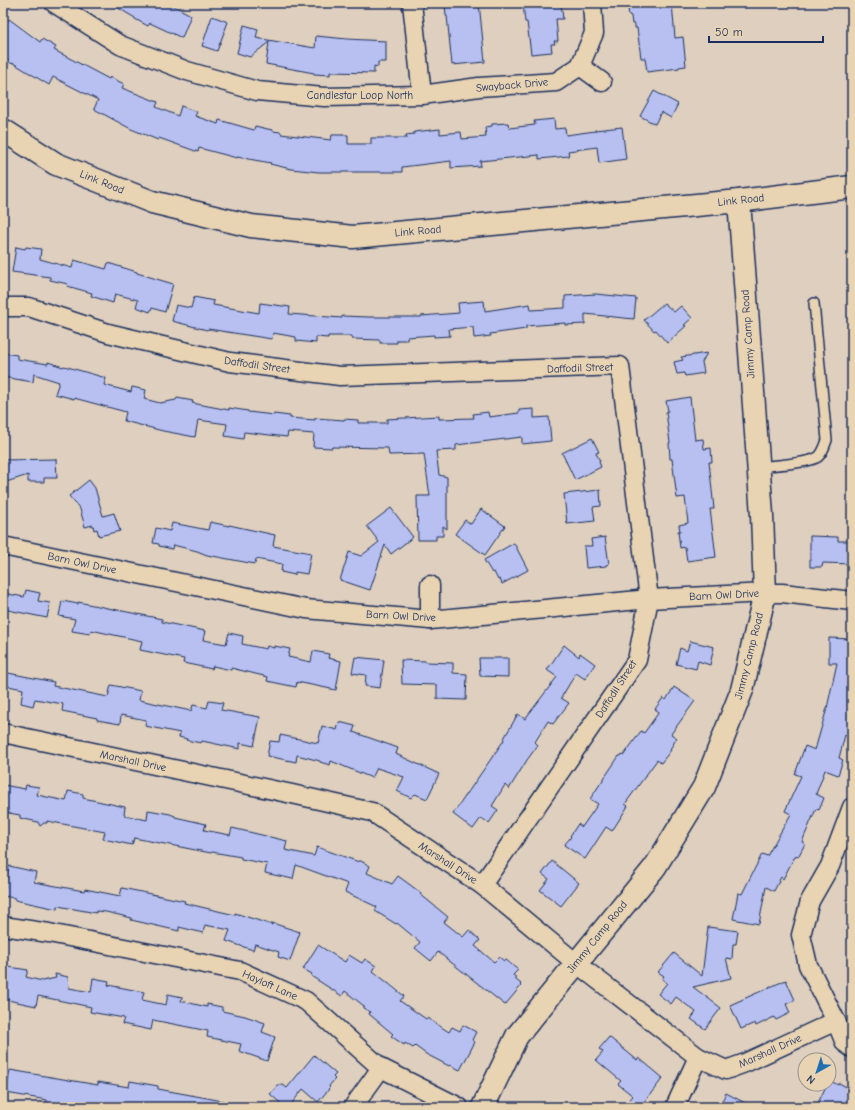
<svg xmlns="http://www.w3.org/2000/svg" width="855" height="1110" font-family="'Comic Neue',sans-serif">
<style>
.building{fill:#b7c0f1;stroke:#1b2f5e}
.lines{fill:none;stroke-linecap:round;stroke-linejoin:round}
.service-casing{stroke:#1b2f5e;stroke-width:12}
.minor-casing{stroke:#1b2f5e;stroke-width:21}
.tertiary-casing{stroke:#1b2f5e;stroke-width:25}
.secondary-casing{stroke:#1b2f5e;stroke-width:25}
.service{stroke:#e8d3b2;stroke-width:9}
.minor{stroke:#e8d3b2;stroke-width:18}
.tertiary{stroke:#e8d3b2;stroke-width:22}
.secondary{stroke:#e8d3b2;stroke-width:22}
.labels{text-anchor:middle;dominant-baseline:central;stroke-width:3;stroke-linejoin:round;paint-order:stroke}
.street-label{font-size:11px;fill:#1b2f5e;stroke:#e8d3b2}
</style>
<rect width="100%" height="100%" fill="#decfbf"/>
<filter id="ink" filterUnits="userSpaceOnUse"><feTurbulence type="fractalNoise" baseFrequency=".025" numOctaves="2"/><feDisplacementMap in="SourceGraphic" scale="8" xChannelSelector="R" yChannelSelector="G"/><feConvolveMatrix kernelMatrix="1 2 1 2 8 2 1 2 1" color-interpolation-filters="sRGB"/></filter>
<g filter="url(#ink)">
<!-- building -->
<g class="building">
<polygon points="110,3 168,3 191,15 182,38 150,23 148,26 135,19 135,18"/>
<polygon points="445,3 479,3 485,62 452,65 447,16 446,16"/>
<polygon points="523,3 561,3 563,19 556,19 558,41 554,41 555,44 551,44 552,52 531,54 527,22 525,22"/>
<polygon points="627,3 662,3 662,4 672,3 675,38 683,37 686,66 679,67 679,68 647,72 645,58 641,58 637,28 635,28 635,24 632,24 631,16 629,15"/>
<polygon points="212,16 228,22 217,51 202,46"/>
<polygon points="9,19 40,42 42,39 56,47 54,50 109,79 110,77 124,84 122,88 158,102 156,107 178,116 181,106 197,112 195,116 218,124 219,120 254,130 255,126 272,130 272,131 281,132 281,134 331,140 332,135 348,135 348,144 371,144 371,138 407,138 406,135 414,134 414,132 440,129 440,134 461,132 462,139 486,137 485,127 492,126 492,124 508,123 509,128 535,125 534,121 554,119 555,129 565,128 566,135 595,131 595,130 622,127 626,159 599,163 597,147 568,151 569,156 539,159 539,155 480,161 481,166 451,168 451,161 402,167 402,172 319,172 291,169 270,164 271,163 237,157 237,158 199,148 198,152 159,138 158,140 131,129 94,109 98,100 53,77 49,85 13,63 12,64 3,57 3,27"/>
<polygon points="244,25 258,29 256,38 315,48 316,36 347,39 386,41 386,62 378,62 378,67 374,66 374,73 330,72 330,75 314,74 314,73 266,64 269,42 250,57 237,53"/>
<polygon points="654,91 678,104 671,118 661,112 655,124 640,116"/>
<polygon points="16,247 25,249 26,247 41,249 40,259 72,268 74,260 106,269 108,263 137,272 137,273 173,284 165,312 152,308 150,312 136,307 138,300 115,294 113,303 91,296 92,293 67,286 68,284 50,280 50,277 12,272"/>
<polygon points="596,294 636,298 634,319 585,314 585,324 565,325 565,323 526,326 526,329 490,334 491,336 474,338 473,327 449,329 450,336 434,337 434,335 407,337 407,340 397,340 397,343 380,343 380,340 352,339 352,336 328,336 328,338 316,337 316,343 296,341 296,337 273,333 272,339 208,329 207,330 172,321 176,305 191,308 194,297 214,301 213,305 259,313 260,303 290,307 289,314 342,318 342,316 368,317 421,317 421,316 459,313 458,303 484,301 485,311 530,304 531,310 565,308 565,296"/>
<polygon points="664,303 674,312 681,306 692,318 684,325 686,326 667,343 656,330 654,331 644,320"/>
<polygon points="3,353 17,355 17,359 48,364 48,362 63,367 64,366 106,378 104,385 131,392 132,387 146,390 144,399 160,403 176,400 177,398 193,401 192,403 229,410 229,408 248,411 248,412 274,415 274,414 290,416 290,418 315,420 315,418 344,420 344,419 358,420 358,423 387,423 387,419 439,416 439,419 474,418 473,414 488,412 489,417 519,413 519,410 534,409 534,418 549,417 551,441 522,444 522,437 456,445 456,450 436,451 439,475 447,477 447,529 443,526 443,536 436,536 436,540 418,540 417,496 430,496 424,454 389,455 388,448 332,447 332,448 313,447 314,434 288,432 287,437 244,432 243,439 225,436 227,424 198,420 195,437 163,431 124,421 126,412 74,398 74,399 55,394 59,382 34,374 33,382 3,377"/>
<polygon points="707,353 702,362 704,373 685,376 684,373 677,374 674,362 683,360 681,357"/>
<polygon points="690,397 695,440 703,439 704,449 711,448 712,462 709,462 714,509 710,509 716,557 687,561 685,547 680,548 678,531 680,531 679,525 688,523 685,497 677,498 672,459 670,459 669,443 670,443 666,412 668,411 666,401"/>
<polygon points="592,438 599,452 596,453 600,461 599,462 601,467 575,480 562,453"/>
<polygon points="56,459 57,478 44,478 44,482 28,482 28,475 3,483 3,460"/>
<polygon points="89,480 95,488 103,516 114,513 120,531 99,536 97,529 94,530 93,525 85,527 80,509 69,496"/>
<polygon points="600,490 601,506 593,507 595,521 567,524 564,494"/>
<polygon points="391,508 413,537 391,554 385,545 370,590 340,580 349,552 361,556 379,542 367,526"/>
<polygon points="481,509 505,526 485,555 455,534 465,520 471,524"/>
<polygon points="210,522 229,526 229,525 275,535 273,546 311,553 307,574 295,572 295,575 281,572 282,564 256,559 255,564 207,555 197,551 173,545 172,549 159,546 159,544 153,543 156,528 170,531 172,523 208,530"/>
<polygon points="810,536 838,537 838,541 852,541 852,564 823,563 822,567 810,567"/>
<polygon points="605,537 609,564 606,565 606,566 586,568 584,546 592,546 591,539"/>
<polygon points="514,543 528,570 502,584 500,579 498,580 494,572 492,573 484,560"/>
<polygon points="26,590 40,593 38,601 50,603 47,618 3,609 3,593 24,597"/>
<polygon points="62,601 78,604 78,602 162,619 162,622 205,631 203,640 226,644 229,633 243,636 242,644 266,649 267,646 274,648 274,646 290,649 288,657 311,662 313,651 329,654 328,658 341,661 336,690 297,682 296,687 267,681 268,677 231,668 231,670 213,666 212,669 183,663 184,659 140,650 142,641 91,630 90,634 72,631 75,619 59,616"/>
<polygon points="829,638 852,639 852,721 848,736 845,735 839,758 843,760 838,775 825,770 816,794 824,798 819,810 816,809 802,842 805,844 798,857 796,856 795,858 794,858 783,879 781,877 774,891 766,887 759,924 733,919 738,893 742,894 762,854 767,856 791,814 785,811 801,776 795,774 805,746 815,750 827,708 837,663 829,663"/>
<polygon points="690,641 714,647 710,665 698,661 696,669 676,664 680,648 687,651"/>
<polygon points="564,645 579,657 580,653 595,664 585,679 576,673 561,698 569,703 553,724 548,721 535,742 538,745 527,760 509,789 505,785 492,806 498,810 489,823 481,818 473,829 453,814 504,740 503,740 518,714 525,719 557,677 547,670"/>
<polygon points="355,657 384,660 380,688 365,686 366,675 352,673"/>
<polygon points="479,658 508,658 508,677 480,676"/>
<polygon points="401,660 426,661 426,662 453,663 453,673 467,674 466,700 437,699 437,685 402,684"/>
<polygon points="3,672 54,682 53,686 108,697 111,685 141,691 139,700 191,711 193,705 207,708 209,701 223,703 221,710 260,717 254,746 240,743 240,749 202,741 201,743 186,740 187,739 179,737 180,733 145,726 146,720 121,715 120,724 97,720 97,718 62,711 63,704 35,699 33,706 21,703 23,689 3,685"/>
<polygon points="674,687 695,701 671,734 677,738 670,749 671,750 661,763 657,760 625,804 628,806 612,831 606,827 585,859 564,845 571,837 570,836 578,824 582,827 598,804 590,799 619,756 621,756 622,754 624,755 641,731 644,733 659,712 655,709 663,698 666,700"/>
<polygon points="339,722 355,726 353,732 398,748 396,754 439,774 427,799 415,794 411,798 397,791 404,777 377,768 372,778 331,761 330,765 320,762 320,761 297,755 296,762 267,756 270,741 279,742 280,735 318,743 322,726 337,730"/>
<polygon points="3,785 25,789 26,785 39,787 37,795 66,801 68,791 83,794 83,798 125,807 124,815 147,820 148,810 170,814 175,816 175,817 206,824 204,830 230,835 232,828 287,841 285,850 314,856 317,847 359,862 359,860 370,866 367,873 392,884 398,876 421,893 420,894 448,917 444,922 463,937 469,930 480,940 475,946 494,962 499,957 504,961 505,959 518,970 513,975 517,978 515,979 521,984 520,985 521,986 505,1005 438,952 431,961 415,948 420,942 397,923 396,924 375,911 377,907 345,892 348,884 296,865 293,879 265,873 267,864 241,859 241,857 212,852 211,853 134,838 132,845 103,839 105,832 47,821 47,823 44,823 40,826 38,822 20,818 20,815 3,812"/>
<polygon points="552,861 579,883 561,906 540,890 549,879 542,874"/>
<polygon points="9,866 36,872 34,882 84,891 85,889 120,896 122,888 185,901 184,903 235,915 235,913 272,925 272,923 300,932 290,961 278,957 279,952 255,944 253,950 226,941 230,930 205,925 203,933 179,927 179,931 131,920 132,918 106,912 96,911 96,913 58,906 57,909 15,900 15,898 3,896"/>
<polygon points="708,927 738,931 736,944 733,944 732,959 726,958 731,978 693,987 721,1008 705,1029 691,1019 696,1012 676,997 671,1004 658,994 667,983 662,979 664,976 658,972 674,953 702,976"/>
<polygon points="318,945 345,962 349,955 362,963 365,959 376,966 373,971 404,996 400,1001 426,1019 427,1018 449,1032 452,1027 460,1031 463,1025 476,1032 472,1040 475,1042 460,1070 450,1065 449,1066 426,1054 415,1046 413,1048 405,1043 404,1045 391,1036 393,1034 369,1014 370,1012 364,1008 364,1006 345,991 342,996 311,976 312,974 303,969"/>
<polygon points="3,966 28,970 26,977 42,981 56,978 55,974 68,977 69,988 91,992 93,978 109,981 108,985 144,992 142,1000 166,1005 168,994 182,997 181,1001 207,1007 207,1004 222,1007 222,1011 245,1016 265,1023 262,1032 275,1037 267,1061 239,1051 241,1044 207,1037 208,1031 153,1020 151,1030 122,1024 124,1018 90,1012 91,1007 38,996 36,1006 3,999"/>
<polygon points="786,980 795,1000 786,1004 790,1013 776,1020 774,1017 756,1026 755,1023 741,1029 730,1005"/>
<polygon points="609,1037 637,1060 639,1058 663,1078 640,1107 637,1107 629,1100 633,1096 618,1084 621,1081 596,1060 603,1052 599,1049"/>
<polygon points="314,1055 336,1074 333,1077 335,1079 329,1086 330,1087 328,1089 329,1089 318,1102 303,1089 289,1107 285,1107 270,1094 278,1085 283,1085 287,1088"/>
<polygon points="10,1070 98,1085 98,1082 129,1087 130,1081 158,1086 158,1089 223,1101 222,1107 68,1107 47,1103 47,1100 6,1093"/>
<polygon points="829,1080 838,1085 839,1083 852,1090 852,1096 847,1107 826,1107 818,1103 827,1084 829,1084"/>
<polygon points="726,1093 753,1107 719,1107"/>
</g>
<g class="lines">
<defs>
<path id="service" d="M 758,467 C 772,465 808,464 818,457 C 823,453 825,446 827,440 L 814,303"/>
<g id="minor">
<polyline points="54,3 120,45 187,71 257,91 324,97 422,95 479,87 556,82 580,66 594,33 592,3"/>
<polyline points="412,3 422,95"/>
<polyline points="580,66 602,82"/>
<polyline points="3,307 29,307 108,333 230,362 340,376 620,366 649,599 637,660 482,885"/>
<polyline points="3,546 306,609 430,620 649,599 765,593 782,593 852,601"/>
<polyline points="430,620 430,585"/>
<polyline points="3,733 292,794 372,812 482,885 576,963 698,1057 726,1070 745,1063 836,1021"/>
<polyline points="852,807 830,866 810,901 801,935 808,965 836,1021 845,1043 852,1048"/>
<polyline points="3,926 49,933 240,971 306,1001 381,1068 459,1107"/>
<polyline points="353,1107 381,1068"/>
<polyline points="675,1107 698,1057"/>
</g>
<polyline id="tertiary" points="483,1107 517,1036 655,867 704,787 742,690 765,593 762,515 739,201"/>
<polyline id="secondary" points="3,130 56,164 152,202 251,226 353,237 739,201 852,187"/>
</defs>
<!-- service casing -->
<use href="#service" class="service-casing"/>
<!-- minor casing -->
<use href="#minor" class="minor-casing"/>
<!-- tertiary casing -->
<use href="#tertiary" class="tertiary-casing"/>
<!-- secondary casing -->
<use href="#secondary" class="secondary-casing"/>
<!-- service -->
<use href="#service" class="service"/>
<!-- minor -->
<use href="#minor" class="minor"/>
<!-- tertiary -->
<use href="#tertiary" class="tertiary"/>
<!-- secondary -->
<use href="#secondary" class="secondary"/>
</g>
</g>
<g class="labels">
<!-- street labels -->
<g class="street-label">
<text transform="translate(512 85) rotate(-5)">Swayback Drive</text>
<text x="360" y="95">Candlestar Loop North</text>
<text transform="translate(102 182) rotate(22)">Link Road</text>
<text transform="translate(741 200) rotate(-6)">Link Road</text>
<text transform="translate(418 231) rotate(-5)">Link Road</text>
<text transform="translate(748 334) rotate(-94)">Jimmy Camp Road</text>
<text transform="translate(257 365) rotate(8)">Daffodil Street</text>
<text transform="translate(580 368) rotate(-2)">Daffodil Street</text>
<text transform="translate(82 563) rotate(12)">Barn Owl Drive</text>
<text transform="translate(724 595) rotate(-3)">Barn Owl Drive</text>
<text transform="translate(401 616) rotate(3)">Barn Owl Drive</text>
<text transform="translate(749 656) rotate(-76)">Jimmy Camp Road</text>
<text transform="translate(616 689) rotate(-57)">Daffodil Street</text>
<text transform="translate(133 761) rotate(12)">Marshall Drive</text>
<text transform="translate(448 863) rotate(33)">Marshall Drive</text>
<text transform="translate(597 937) rotate(-51)">Jimmy Camp Road</text>
<text transform="translate(270 985) rotate(24)">Hayloft Lane</text>
<text transform="translate(770 1051) rotate(-24)">Marshall Drive</text>
</g>
</g>
<!-- margin -->
<rect width="855" height="1110" fill="none" stroke="#e8d3b2" stroke-width="16"/>
<rect x="8" y="8" width="839" height="1094" fill="none" stroke="#1b2f5e" stroke-width="1.5" filter="url(#ink)"/>
<!-- north arrow -->
<g transform="translate(817 1072) rotate(219)"><circle r="19" fill="#e8d3b2" stroke="#969190"/>
<path d="M0-3L7 15L0 10L-7 15Z" fill="#1f6fb2"/>
<text y="-6" font-size="11" font-weight="bold" text-anchor="middle" fill="#1b2f5e">N</text>
</g>
<!-- scale -->
<path d="M709 36v6h114v-6" fill="none" stroke="#1b2f5e" stroke-width="2"/>
<text x="715" y="36" font-size="12" fill="#1b2f5e" stroke="#e8d3b2" stroke-width="3" paint-order="stroke">50 m</text>
</svg>
